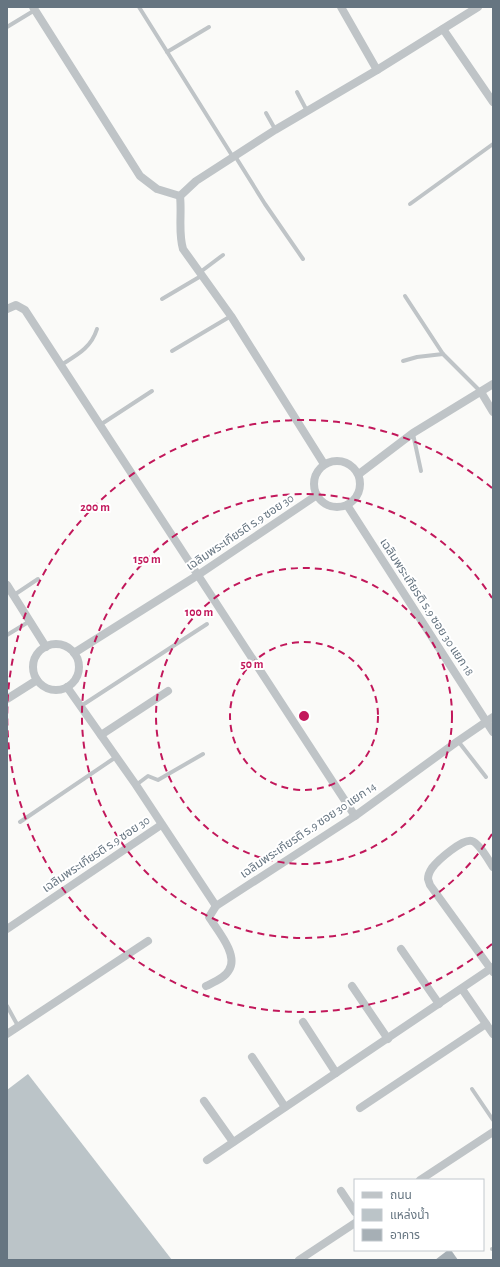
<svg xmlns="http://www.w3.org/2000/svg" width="500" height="1267" font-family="'Alegreya Sans','Noto Sans Thai',sans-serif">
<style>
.water{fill:#bbc4c8}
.building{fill:#a6afb5}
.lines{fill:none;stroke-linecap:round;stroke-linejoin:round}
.lane{stroke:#bfc4c7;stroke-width:4}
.street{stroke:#bfc4c7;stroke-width:8}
.ring{fill:none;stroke:#c2185b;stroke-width:2;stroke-dasharray:7 5}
.labels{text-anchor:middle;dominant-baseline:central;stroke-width:4;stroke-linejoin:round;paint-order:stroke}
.street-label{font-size:12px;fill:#667581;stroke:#fff}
.centre{fill:#c2185b;stroke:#fff;stroke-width:2}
.ring-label{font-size:12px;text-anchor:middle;font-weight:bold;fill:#c2185b;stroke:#fff;stroke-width:4;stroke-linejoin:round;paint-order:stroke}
</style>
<rect width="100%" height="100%" fill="#fafaf8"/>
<!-- water -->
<polygon class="water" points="28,1074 172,1260 7,1260 7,1090"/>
<!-- building -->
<polygon class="building" points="448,1250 451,1250 458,1260 435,1260"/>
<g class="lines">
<!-- lane -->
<g class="lane">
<polyline points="139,7 233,157"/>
<polyline points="7,27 35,10"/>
<polyline points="167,52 209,27"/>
<polyline points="297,92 307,111"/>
<polyline points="266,113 275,129"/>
<polyline points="235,156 265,204 303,259"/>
<polyline points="410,204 493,144"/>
<polyline points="199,273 223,255"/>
<polyline points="405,296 443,354 481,392"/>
<polyline points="162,299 201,276"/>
<polyline points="172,351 231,316"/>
<polyline points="403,361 417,357 443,354"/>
<path d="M 61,365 C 77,355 91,348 97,329"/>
<polyline points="100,425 152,391"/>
<polyline points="413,434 421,471"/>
<polyline points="14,595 38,579"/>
<polyline points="7,635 30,621"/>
<polyline points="81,706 207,624"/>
<polyline points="458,741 486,777"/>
<polyline points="136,785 148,776 158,780 203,754"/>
<polyline points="20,822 116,757"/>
<polyline points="7,1006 18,1026"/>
<polyline points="472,1089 493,1120"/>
<polyline points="492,1249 493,1249"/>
</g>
<!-- street -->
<g class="street">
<polyline points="33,7 140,176 157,189 180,196"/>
<polyline points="341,7 377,70"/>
<polyline points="443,29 493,102"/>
<polyline points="180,196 196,181 275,130 377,70 478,7"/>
<path d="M 180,196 C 182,214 178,232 183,249 L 231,316 L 324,464"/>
<polyline points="7,309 16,305 25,310 355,816"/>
<polyline points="481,392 493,412"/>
<circle cx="337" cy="484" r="23"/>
<polyline points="359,474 413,433 493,384"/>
<polyline points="347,505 493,732"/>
<polyline points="7,585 46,647"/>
<circle cx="56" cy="667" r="23"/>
<polyline points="74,653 198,575 317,495"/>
<polyline points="67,687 136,785 216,906 355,816 458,741 493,717"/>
<polyline points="7,699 37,680"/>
<polyline points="101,735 168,691"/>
<path d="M 493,867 C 489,861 479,843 472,841 C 463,838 438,860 432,868 C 430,871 428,875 428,879 L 430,885 L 493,972"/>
<polyline points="7,929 161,825"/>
<polyline points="401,949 439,1004"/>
<path d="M 206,986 C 214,982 225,978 229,970 C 239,955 217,930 209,917 L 216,906"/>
<polyline points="352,986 388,1039"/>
<polyline points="462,989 493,1034"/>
<polyline points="303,1022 336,1073"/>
<polyline points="7,1034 148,941"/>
<polyline points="252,1057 285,1107"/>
<polyline points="204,1101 233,1142"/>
<polyline points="360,1108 486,1024"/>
<polyline points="207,1160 493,967"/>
<polyline points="420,1180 493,1132"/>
<polyline points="341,1191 355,1212"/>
<polyline points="299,1260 355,1223"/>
</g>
</g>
<!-- distance rings -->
<g class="ring">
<circle cx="304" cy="716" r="74"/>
<circle cx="304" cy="716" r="148"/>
<path d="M492 834A222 222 0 1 1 492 598"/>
<path d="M492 944A296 296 0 1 1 492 488"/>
</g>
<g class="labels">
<!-- street labels -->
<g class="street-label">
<text transform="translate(240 532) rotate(-34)">เฉลิมพระเกียรติ ร.9 ซอย 30</text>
<text transform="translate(427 607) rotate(57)">เฉลิมพระเกียรติ ร.9 ซอย 30 แยก 18</text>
<text transform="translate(308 830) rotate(-34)">เฉลิมพระเกียรติ ร.9 ซอย 30 แยก 14</text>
<text transform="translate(96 854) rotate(-34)">เฉลิมพระเกียรติ ร.9 ซอย 30</text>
</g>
</g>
<circle cx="304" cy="716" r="6" class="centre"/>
<g class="ring-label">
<text x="95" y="511">200 m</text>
<text x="147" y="563">150 m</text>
<text x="199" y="616">100 m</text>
<text x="252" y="668">50 m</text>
</g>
<!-- border -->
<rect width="500" height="1267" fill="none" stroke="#667581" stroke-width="16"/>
<!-- legend -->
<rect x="354" y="1179" width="130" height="72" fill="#ffffff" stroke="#c2c8cd"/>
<rect x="362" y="1192" width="20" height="6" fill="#bfc4c7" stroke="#c2c8cd"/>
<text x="390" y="1199" font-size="12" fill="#667581">ถนน</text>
<rect x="362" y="1209" width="20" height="12" fill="#bbc4c8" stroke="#c2c8cd"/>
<text x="390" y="1219" font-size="12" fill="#667581">แหล่งน้ำ</text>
<rect x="362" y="1229" width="20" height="12" fill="#a6afb5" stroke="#c2c8cd"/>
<text x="390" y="1239" font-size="12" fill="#667581">อาคาร</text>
</svg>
